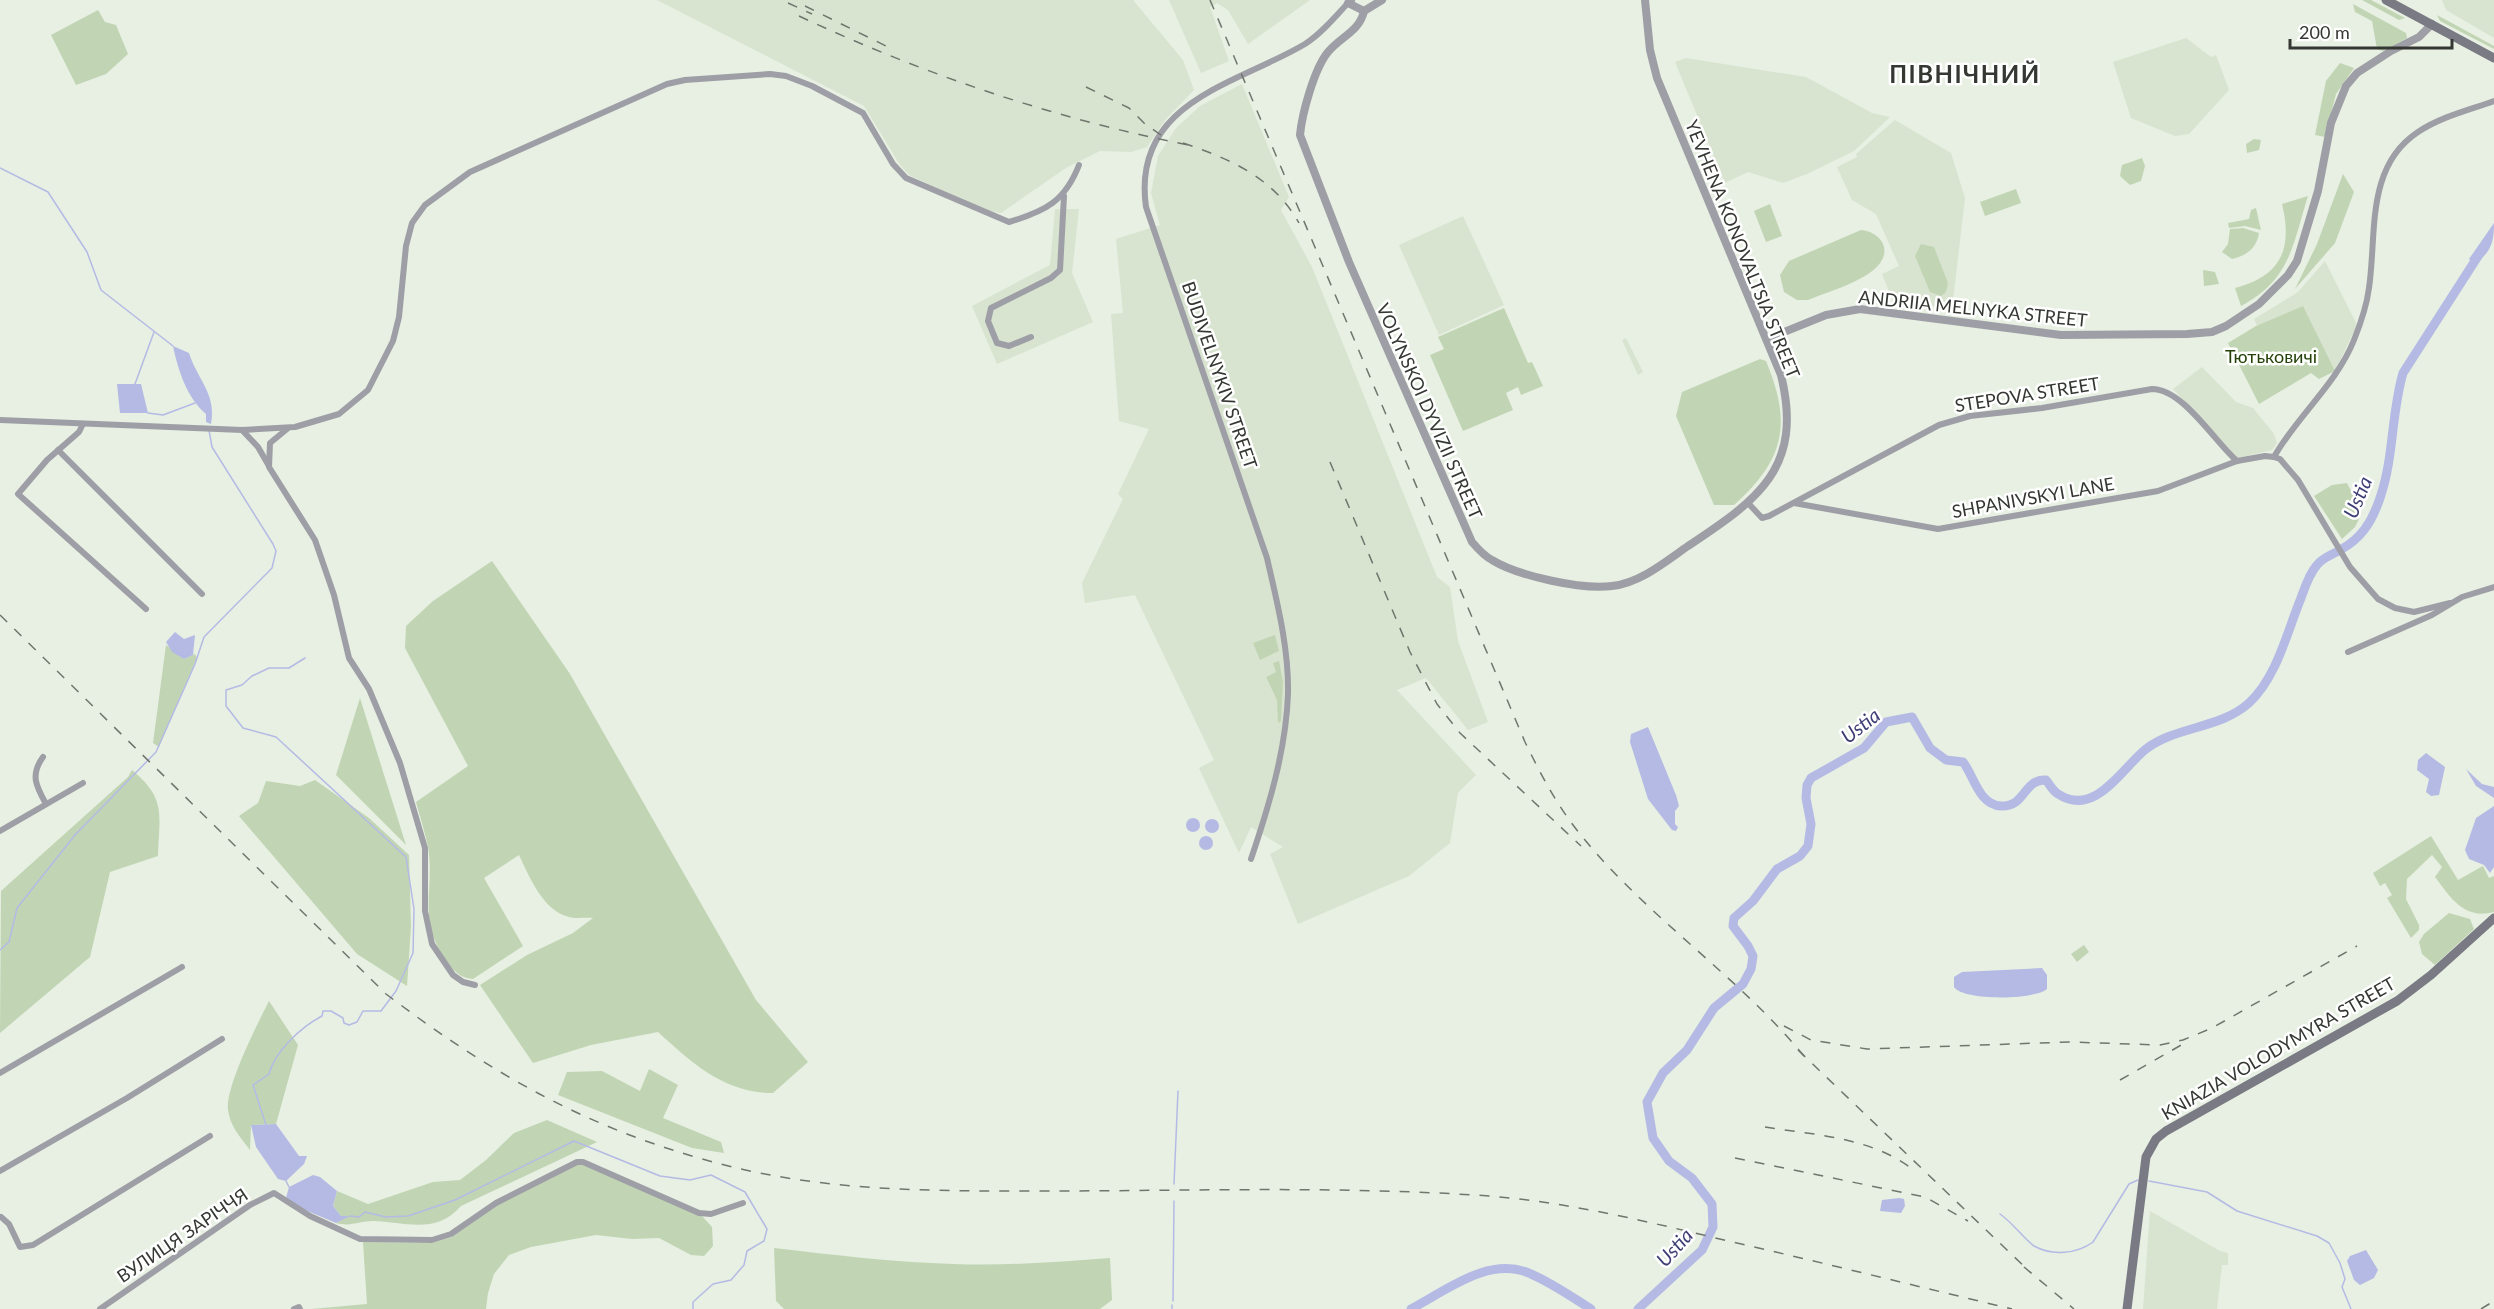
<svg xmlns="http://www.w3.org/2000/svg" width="2494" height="1309" font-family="Lato,sans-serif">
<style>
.built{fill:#d8e4d0}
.green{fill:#c1d5b4}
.water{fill:#b5bae5}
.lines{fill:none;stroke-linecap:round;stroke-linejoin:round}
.stream{stroke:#b5bae5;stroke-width:1.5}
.river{stroke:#b5bae5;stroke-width:9}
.minor{stroke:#9e9fa6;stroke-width:6}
.tertiary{stroke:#9e9fa6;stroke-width:8}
.secondary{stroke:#797a83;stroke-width:9}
.rail{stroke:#70756d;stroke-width:1.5;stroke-dasharray:10 10;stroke-linecap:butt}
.labels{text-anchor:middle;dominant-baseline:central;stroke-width:5;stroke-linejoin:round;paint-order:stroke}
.street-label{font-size:18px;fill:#343732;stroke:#fff}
.park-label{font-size:18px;fill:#244207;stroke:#fff}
.water-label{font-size:20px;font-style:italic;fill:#3d3e75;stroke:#fff}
.district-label{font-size:24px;font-weight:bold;letter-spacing:1.5px;fill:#343732;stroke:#fff}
</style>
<rect width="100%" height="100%" fill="#e7f0e2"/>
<!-- built -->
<g class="built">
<polygon points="657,0 1133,0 1183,60 1194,90 1166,119 1147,147 1131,152 1100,151 1066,168 1001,213 987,211 909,175 900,165 864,106"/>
<polygon points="1169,0 1310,0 1248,44 1228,10 1217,3 1210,7 1229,61 1201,73"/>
<polygon points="2442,0 2494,0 2494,38 2446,10"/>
<polygon points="2186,38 2211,57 2216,55 2229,90 2189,134 2175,136 2131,118 2113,62"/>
<polygon points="1686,58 1806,77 1872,113 1890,117 1854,151 1807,174 1783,183 1748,172 1725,183 1675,62"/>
<polygon points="1242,84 1289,197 1281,210 1312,267 1437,577 1450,587 1458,641 1488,722 1468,730 1426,678 1397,690 1476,775 1458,793 1450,843 1409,876 1298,924 1270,854 1283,847 1251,827 1239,853 1199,768 1214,760 1135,595 1085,603 1082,583 1123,499 1118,494 1149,429 1119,421 1111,314 1123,313 1116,239 1160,225 1151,193 1158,156 1176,128 1200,106"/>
<polygon points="1895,120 1951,153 1965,198 1952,309 1893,301 1882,274 1899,266 1876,214 1852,200 1837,167 1857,157 1856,154"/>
<polygon points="1055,209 1079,209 1072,273 1093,322 997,364 972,306 1050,265"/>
<polygon points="1463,216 1504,305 1439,335 1399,245"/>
<polygon points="2325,261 2357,325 2335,371 2258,328 2254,319 2298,292"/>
<polygon points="1626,338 1643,372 1638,375 1622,340"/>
<polygon points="2202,367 2236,402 2253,408 2274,434 2277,443 2272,450 2238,458 2173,389"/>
<polygon points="2150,1211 2220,1251 2228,1253 2228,1265 2222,1265 2217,1309 2143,1309"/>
</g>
<!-- green -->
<g class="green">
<polygon points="2362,0 2371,0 2405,18 2399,20"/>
<polygon points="2353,4 2406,33 2407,38 2383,51 2377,49 2372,21 2355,12"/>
<polygon points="98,10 105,22 116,25 128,54 106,74 76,85 51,35"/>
<polygon points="2437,15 2494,46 2494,49 2440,21"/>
<polygon points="2340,63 2354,68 2336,94 2325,137 2315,135 2326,81"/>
<polygon points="2254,139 2261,140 2259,150 2247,153 2246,144"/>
<polygon points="2142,158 2145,166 2141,181 2130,185 2120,176 2122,165"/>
<polygon points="2343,174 2354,192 2335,243 2295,289 2317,244"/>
<polygon points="2016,189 2021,203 1985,216 1980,202"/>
<path d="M 2308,196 C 2293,243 2291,280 2241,306 L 2235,288 C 2281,276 2293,249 2282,204 Z"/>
<polygon points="1770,204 1782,236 1766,242 1754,211"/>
<polygon points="2256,208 2261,230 2245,226 2229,228 2228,223 2249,219 2251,210"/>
<path d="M 2243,228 L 2259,233 C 2257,248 2246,256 2232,259 L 2222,252 L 2228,244 L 2230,229 Z"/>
<path d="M 1861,230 C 1870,231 1879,235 1883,244 C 1895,274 1829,291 1808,300 L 1797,300 L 1784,292 L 1780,275 L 1789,261 Z"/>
<polygon points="1921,244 1934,247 1948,283 1946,292 1941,296 1930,292 1915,256"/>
<polygon points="2203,270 2215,272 2219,284 2204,286"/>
<polygon points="2303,306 2335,371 2319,379 2311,373 2259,404 2228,343 2256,326"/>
<polygon points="1504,308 1528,363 1532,362 1543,386 1521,395 1518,387 1506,393 1513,410 1463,431 1430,355 1444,349 1438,337"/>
<path d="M 1760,359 L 1766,361 C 1792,424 1785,459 1734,505 L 1714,505 L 1676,416 L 1682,392 Z"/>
<polygon points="2347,483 2362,513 2355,527 2342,539 2314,496 2332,485"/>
<path d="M 492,561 L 570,674 L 756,1000 L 808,1062 L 773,1093 C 724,1093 692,1063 658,1032 L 591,1045 L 533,1063 L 480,985 L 527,955 L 573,933 L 593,918 C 585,917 576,919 569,917 C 543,911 529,876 519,855 L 484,878 L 523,946 L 473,979 C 459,978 453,970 445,959 C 417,918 435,890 428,847 C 425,832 420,817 416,802 L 468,766 L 405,648 L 406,626 L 433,601 Z"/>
<polygon points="1275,635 1279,651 1260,660 1253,643"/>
<polygon points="166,645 184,659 195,654 197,658 159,747 153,743"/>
<polygon points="1279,661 1283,682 1281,721 1278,723 1277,700 1266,677 1276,672 1273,663"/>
<polygon points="360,698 406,845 336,775"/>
<path d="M 132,770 C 167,799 159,815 158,856 L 110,872 L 90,957 L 0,1033 L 1,891 L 128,777 Z"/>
<polygon points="315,780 369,818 409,855 411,927 407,986 357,954 239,816 258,803 266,781 300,786"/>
<path d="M 2431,836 L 2458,880 L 2483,866 L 2489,878 L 2494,876 L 2494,912 C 2464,920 2451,898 2435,877 L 2442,867 L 2432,855 L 2407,879 L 2406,899 L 2419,925 L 2419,930 L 2411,938 L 2387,898 L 2392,895 L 2385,883 L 2380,886 L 2373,873 Z"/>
<polygon points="2449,913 2470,919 2474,929 2435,965 2422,954 2419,942 2424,934"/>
<polygon points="2084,945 2089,952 2077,962 2071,954"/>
<path d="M 269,1001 L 298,1045 L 276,1124 L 251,1125 L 250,1150 C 240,1137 230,1126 228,1110 C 225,1087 258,1023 269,1001 Z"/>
<polygon points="649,1069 678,1085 663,1118 721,1142 724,1153 692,1148 558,1095 567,1072 602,1071 640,1091"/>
<path d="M 547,1120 L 597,1142 L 461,1206 C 436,1235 406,1222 373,1221 C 359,1221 351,1227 336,1223 L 348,1216 L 341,1216 L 333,1206 L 337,1191 L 368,1204 L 433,1182 L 460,1180 L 486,1160 L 514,1133 Z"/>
<polygon points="577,1165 583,1165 702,1216 712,1227 713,1246 704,1256 691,1255 659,1238 632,1239 596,1235 531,1247 509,1255 494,1274 488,1293 486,1309 311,1309 367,1304 363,1242 432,1243 452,1237 499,1204"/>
<path d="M 774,1248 C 833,1255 893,1262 953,1264 C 1005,1266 1057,1262 1110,1258 L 1112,1300 L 1100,1309 L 784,1309 L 776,1301 Z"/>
</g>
<!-- water -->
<g class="water">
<path d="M 2494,223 C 2494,242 2491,254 2473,264 L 2469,259 Z"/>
<path d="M 173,346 L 189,353 C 197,379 217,394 211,424 L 206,422 L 206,414 C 187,398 178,370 173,346 Z"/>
<polygon points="117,384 141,384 148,413 120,413"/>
<polygon points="175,632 184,639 195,635 193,655 184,659 172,652 166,642"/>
<polygon points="1648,727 1676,795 1679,806 1675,811 1675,824 1678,827 1676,831 1672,830 1648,799 1630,742 1631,734"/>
<polygon points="2426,753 2445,767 2439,795 2431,796 2426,792 2429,779 2417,770 2418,760"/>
<polygon points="2466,769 2482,784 2494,787 2494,798 2476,786"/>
<polygon points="2494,806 2494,867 2490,873 2484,865 2469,859 2465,850 2476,818"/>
<circle cx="1193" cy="825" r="7"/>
<circle cx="1212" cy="826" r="7"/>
<circle cx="1206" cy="843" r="7"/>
<path d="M 2042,968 L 2047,975 L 2047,989 C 2034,1000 1963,1001 1954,987 L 1954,977 L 1962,972 Z"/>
<polygon points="276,1124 299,1156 307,1156 304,1164 286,1181 278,1179 256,1147 251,1125"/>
<polygon points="313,1175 320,1177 337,1191 333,1206 341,1216 350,1216 336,1223 298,1207 286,1198 289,1187"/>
<polygon points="1899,1198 1904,1199 1905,1206 1901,1213 1880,1211 1882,1200"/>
<polygon points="2366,1250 2378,1270 2374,1278 2360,1285 2354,1280 2347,1261 2350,1256"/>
</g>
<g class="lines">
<!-- stream -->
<g class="stream">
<polyline points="0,168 48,192 87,252 101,290 173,346"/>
<polyline points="135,384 154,332"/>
<polyline points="148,413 163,415 195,403"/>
<polyline points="0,950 9,942 17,908 75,835 156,752 195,664 204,637 272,568 276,551 273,544 212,447 209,430"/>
<path d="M 266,1125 L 253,1085 L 269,1074 C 275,1051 301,1027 322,1016 L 323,1011 L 331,1011 L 343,1018 L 344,1023 L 349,1025 L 357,1022 L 363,1011 L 381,1011 L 396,991 L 413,953 L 414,909 L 406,857 L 276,737 L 243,728 L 226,706 L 226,690 L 242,685 L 252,676 L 269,668 L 289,668 L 305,658"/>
<polyline points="286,1181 289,1187"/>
<polyline points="2149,1181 2207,1192 2237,1211 2317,1236 2329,1243 2340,1263 2345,1279 2342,1287 2351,1309"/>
<polyline points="1174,1184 1178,1091"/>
<path d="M 2000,1214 C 2012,1222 2026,1241 2034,1246 C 2052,1256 2077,1254 2093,1242 L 2129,1184 L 2138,1180"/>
<polyline points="350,1216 359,1217 365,1212 386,1217 408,1216 455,1200 574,1141 660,1176 690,1180 711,1175 745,1192 767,1229 764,1241 747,1251 744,1265 731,1280 713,1284 693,1302 693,1309"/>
<polyline points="1173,1301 1174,1201"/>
<polyline points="1172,1309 1172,1305"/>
</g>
<!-- river -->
<g class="river">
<path d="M 1411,1309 C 1447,1290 1490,1255 1531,1274 C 1552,1283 1572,1297 1591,1309"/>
<path d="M 1638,1309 L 1702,1250 L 1713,1227 L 1712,1204 L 1692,1178 L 1669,1161 L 1653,1138 L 1647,1102 L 1663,1073 L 1687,1050 L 1714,1008 L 1743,984 L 1751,969 L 1753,956 L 1748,946 L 1733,926 L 1734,918 L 1753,901 L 1777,869 L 1800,856 L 1808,846 L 1811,824 L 1806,798 L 1807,785 L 1811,778 L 1864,748 L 1886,722 L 1912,717 L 1930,748 L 1946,760 L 1963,762 C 1974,776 1979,805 2001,806 C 2026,807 2023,779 2046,780 C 2050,785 2053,791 2058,794 C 2095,818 2121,769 2146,749 C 2176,726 2220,729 2249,703 C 2277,677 2287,632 2301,598 C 2305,587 2309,574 2317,565 C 2322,558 2332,555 2340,550 C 2361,539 2372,522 2380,498 C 2394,458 2391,414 2403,373 L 2480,253"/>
</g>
<!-- minor -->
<g class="minor">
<polyline points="1031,337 1009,346 997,343 988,321 991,308 1051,278 1060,270 1064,196"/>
<path d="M 0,420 L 242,430 L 295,427 L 339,414 L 368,390 L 393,341 L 399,317 L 406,246 L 412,223 L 425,205 L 470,172 L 667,84 L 685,80 L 770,74 L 786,76 L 812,86 L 863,113 L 893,164 L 906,178 L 1009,222 C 1046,211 1065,201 1079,165"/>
<polyline points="83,424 79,432 47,460 18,494 146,609"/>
<polyline points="287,429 270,443 269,467 315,540 334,595 349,658 369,689 400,763 425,848 425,911 432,944 453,975 463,982 475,985"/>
<polyline points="242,430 258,447 269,466"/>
<polyline points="58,450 202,594"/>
<path d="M 2274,457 C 2297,416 2336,385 2354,340 C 2360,325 2367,304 2369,288 C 2377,234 2365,167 2418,132 C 2440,117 2469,110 2494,101"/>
<polyline points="1794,503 1938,529 2158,491 2237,461 2265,456 2274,457 2280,459 2298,480 2350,567 2378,599 2395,608 2414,612 2450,603"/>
<path d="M 1749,504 L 1762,518 L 1769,516 L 1939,425 L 1970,416 L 2042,408 L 2152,389 C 2183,389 2214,441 2237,461"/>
<polyline points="2348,652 2432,615 2462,597 2494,587"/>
<path d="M 43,757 C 30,775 36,786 46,804"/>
<polyline points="0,831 83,783"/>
<path d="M 1251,859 C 1269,806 1286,750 1288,694 C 1289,648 1277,602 1267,558 L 1146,207 C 1131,101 1238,84 1305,44 C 1322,33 1335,17 1348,3"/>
<polyline points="0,1073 182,967"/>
<polyline points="0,1171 127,1098 222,1039"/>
<polyline points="1,1217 9,1224 20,1247 33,1245 210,1136"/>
<polyline points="100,1309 250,1205 274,1193 310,1216 360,1239 432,1240 451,1234 496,1203 577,1162 583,1162 699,1213 711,1214 743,1203"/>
<polyline points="294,1309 299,1307 300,1309"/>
</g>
<!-- tertiary -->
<g class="tertiary">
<polyline points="1351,0 1348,3 1364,11"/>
<path d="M 1364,11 C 1360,31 1340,37 1328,52 C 1314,69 1302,114 1300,135 L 1349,262 L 1472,542 C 1478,549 1484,556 1492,560 C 1518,576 1582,590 1612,586 C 1640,583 1665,562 1688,546 C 1757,500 1804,469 1781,375 L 1657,78 L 1650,50 L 1645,0"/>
<polyline points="1364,11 1382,0"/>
<polyline points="1767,339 1826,315 1860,309 2061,335 2187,334 2212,332 2226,326 2259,304 2288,275 2297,261 2318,191 2331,123 2346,86 2357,73 2391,51 2419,37 2432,24"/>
</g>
<!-- secondary -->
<g class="secondary">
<polyline points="2386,0 2494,58"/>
<polyline points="2127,1309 2146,1157 2156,1139 2166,1131 2397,1001 2431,975 2494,918"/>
</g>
<!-- rail -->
<g class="rail">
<path d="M 1210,0 L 1525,742 C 1542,777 1560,811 1585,840 C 1650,919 1739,977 1804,1056"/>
<polyline points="788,3 812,14"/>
<polyline points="805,6 892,49"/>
<path d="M 799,16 C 923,74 1055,119 1189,145"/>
<polyline points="1086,87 1129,108 1144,123 1161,135"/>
<path d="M 1183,143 C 1230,159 1273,177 1299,223"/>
<polyline points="1330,462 1410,652 1437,704 1460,733 1581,846"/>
<path d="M 0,615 L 386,994 C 485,1069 579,1124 699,1158 C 814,1192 924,1191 1043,1191 C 1186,1191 1331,1186 1474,1195 C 1559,1200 1641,1220 1724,1240 C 1820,1262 1916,1286 2012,1309"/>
<polyline points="1784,1026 1811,1040 1867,1049 2069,1042 2160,1045 2183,1040 2212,1028 2357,946"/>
<polyline points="1798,1050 2030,1272"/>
<polyline points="2120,1080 2183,1044"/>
<path d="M 1765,1127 C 1815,1135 1869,1137 1911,1168"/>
<polyline points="1735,1158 1925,1197 1968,1221"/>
<polyline points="2024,1267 2074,1309"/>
<polyline points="2481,1309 2494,1301"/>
</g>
</g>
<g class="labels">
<!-- street labels -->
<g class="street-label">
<text transform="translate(1743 249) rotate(68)">YEVHENA KONOVALTSIA STREET</text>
<text transform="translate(1973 308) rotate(6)">ANDRIIA MELNYKA STREET</text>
<text transform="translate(1220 375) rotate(71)">BUDIVELNYKIV STREET</text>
<text transform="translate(2027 394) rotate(-9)">STEPOVA STREET</text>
<text transform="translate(1430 411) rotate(66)">VOLYNSKOI DYVIZII STREET</text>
<text transform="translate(2033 497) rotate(-10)">SHPANIVSKYI LANE</text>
<text transform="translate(2278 1048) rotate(-30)">KNIAZIA VOLODYMYRA STREET</text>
<text transform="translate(182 1235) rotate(-34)">ВУЛИЦЯ ЗАРІЧЧЯ</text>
</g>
<!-- park labels -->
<g class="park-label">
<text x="2271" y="356">Тютьковичі</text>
</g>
<!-- water labels -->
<g class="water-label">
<text transform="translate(2357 497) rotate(-67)">Ustia</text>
<text transform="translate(1860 725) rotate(-38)">Ustia</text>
<text transform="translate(1674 1247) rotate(-48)">Ustia</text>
</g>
<!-- district labels -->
<g class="district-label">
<text x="1965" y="73">ПІВНІЧНИЙ</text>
</g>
</g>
<!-- scale -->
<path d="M2290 39v9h162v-9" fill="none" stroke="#343732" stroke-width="3"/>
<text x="2299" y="39" font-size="18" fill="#343732" stroke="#ffffff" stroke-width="4.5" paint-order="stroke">200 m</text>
</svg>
